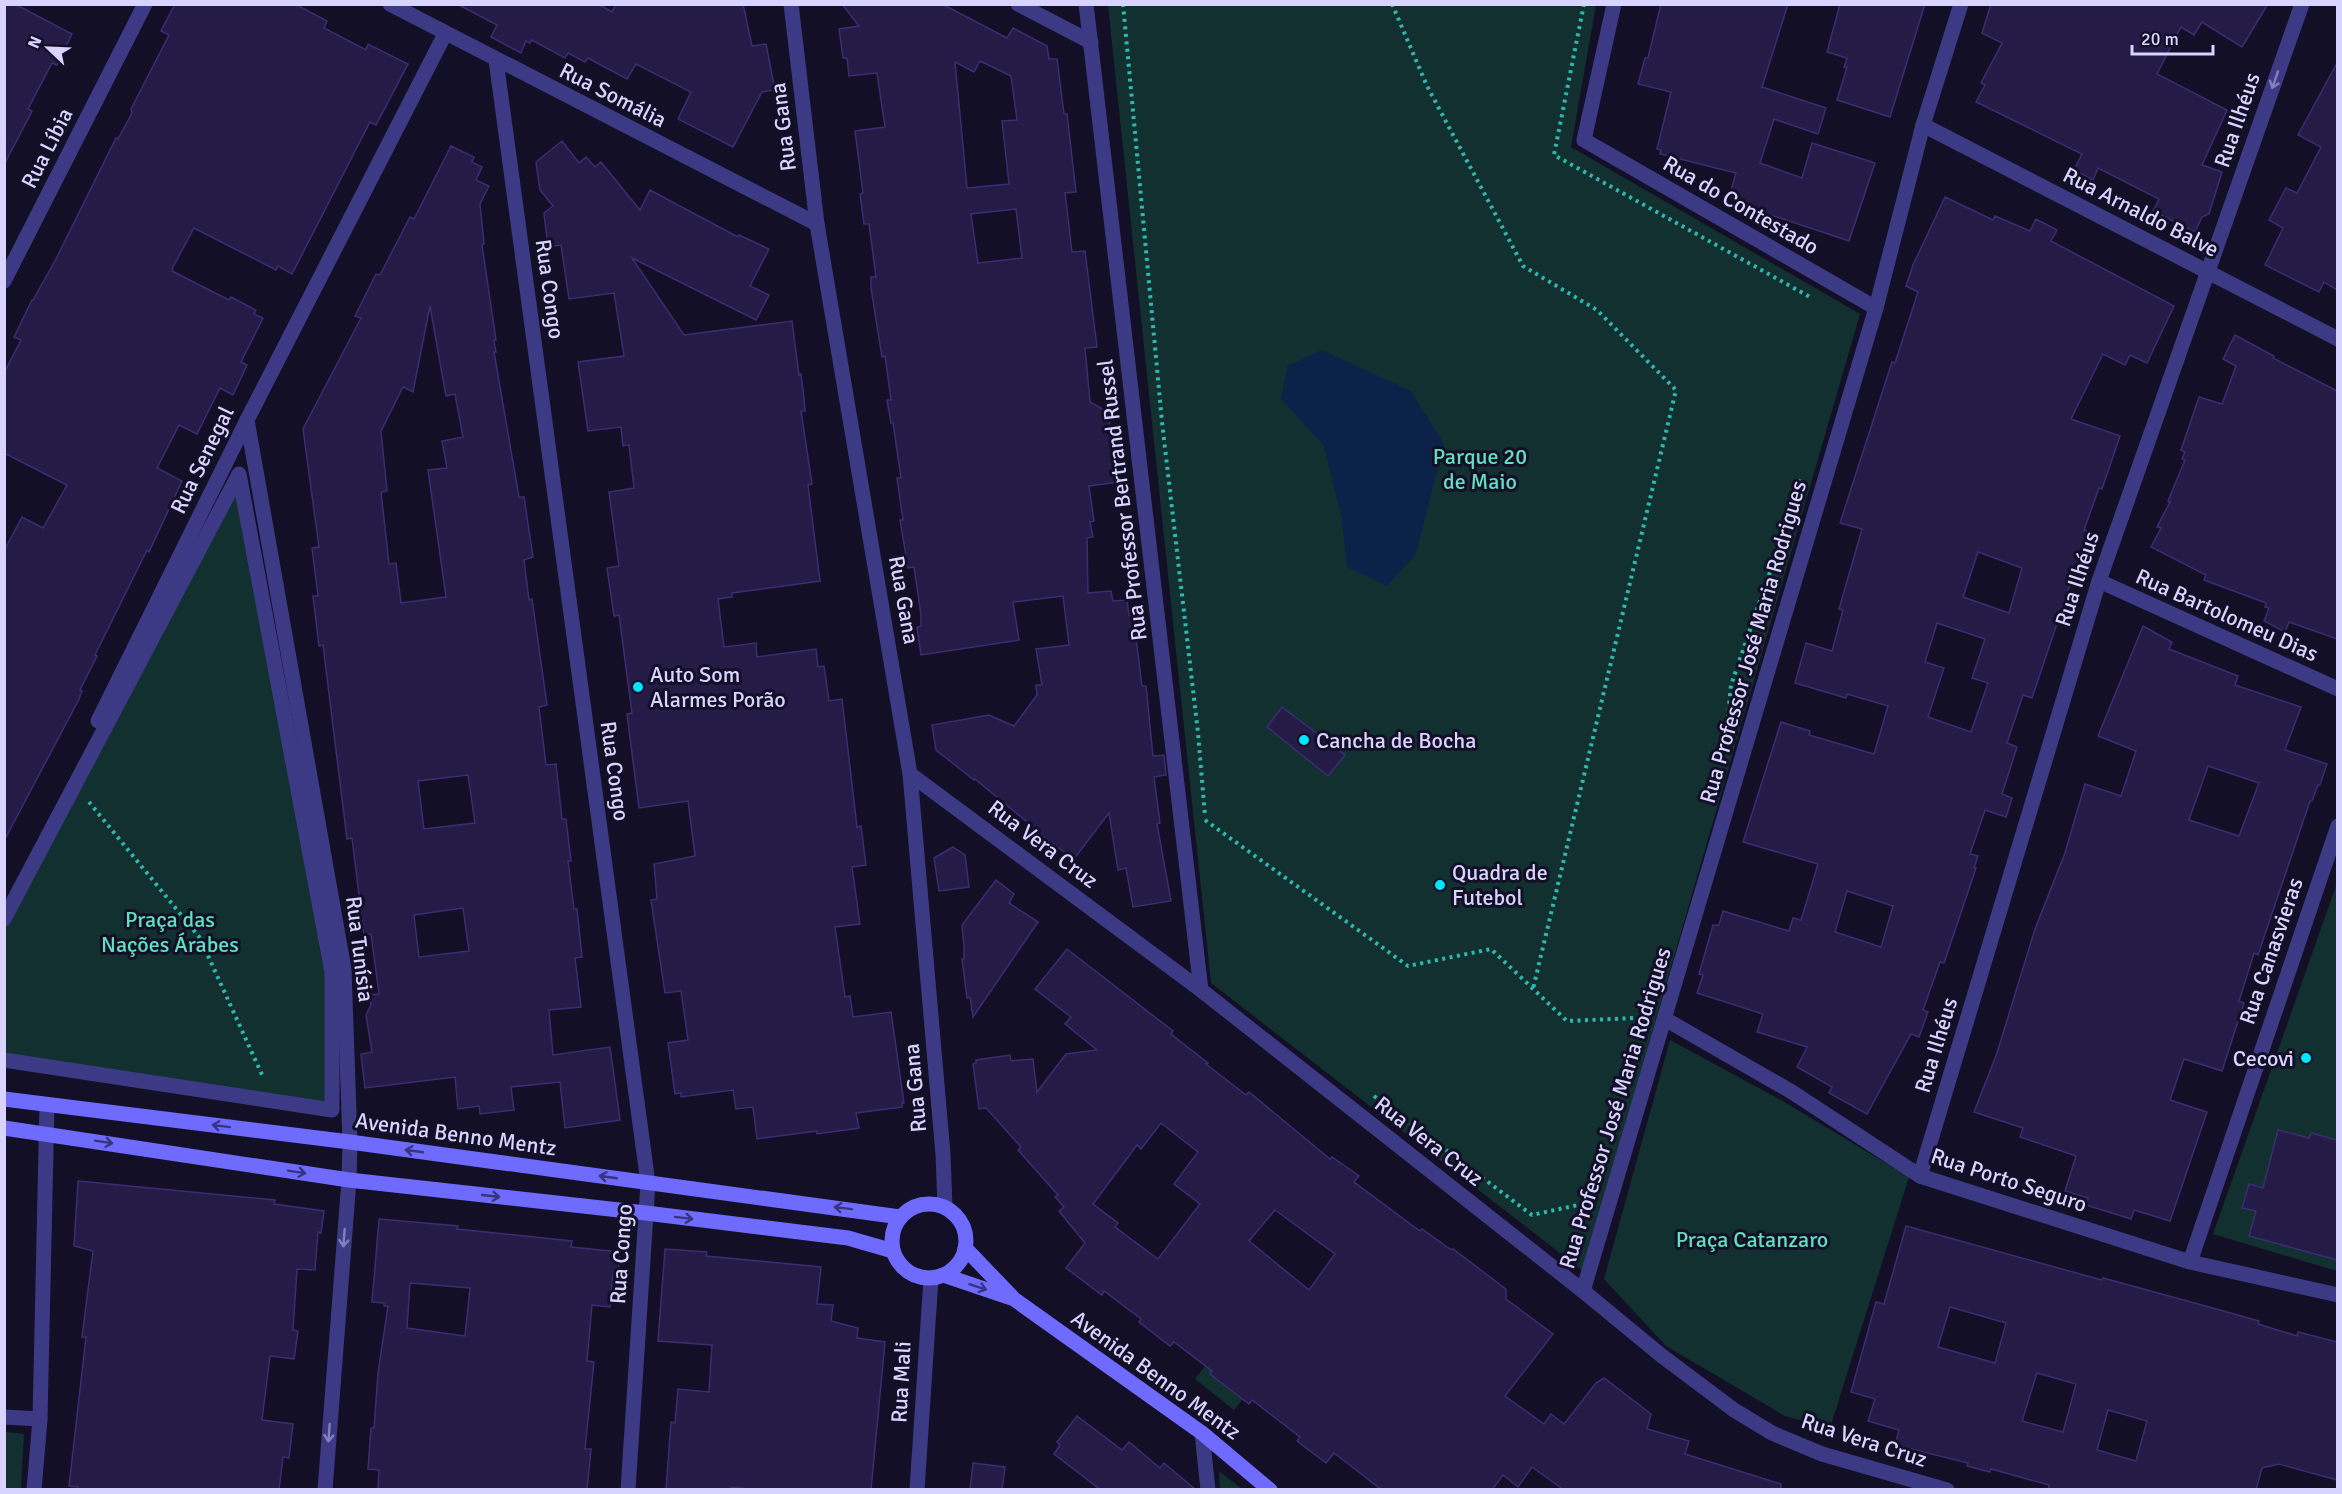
<svg xmlns="http://www.w3.org/2000/svg" width="2342" height="1494" font-family="Signika,sans-serif">
<style>
.green{fill:#12302f}
.water{fill:#0c2248}
.building{fill:#241b47;stroke:#3b2d73;stroke-width:1.5;fill-rule:evenodd}
.lines{fill:none;stroke-linecap:round;stroke-linejoin:round}
.path{stroke:#2fb8b0;stroke-width:4;stroke-dasharray:3 4.5;stroke-linecap:butt}
.street{stroke:#3d3a85;stroke-width:15}
.secondary{stroke:#6f6bff;stroke-width:15}
.oneway{stroke:#837fbc}
.oneway2{stroke:#38347d}
.poi-dot{fill:#00e5ff;stroke:#130f26;stroke-width:2}
.labels{text-anchor:middle;dominant-baseline:central;stroke-width:6;stroke-linejoin:round;paint-order:stroke}
.street-label{font-size:22px;fill:#d9d4ff;stroke:#130f26}
.park-label{font-size:22px;fill:#5fe0c0;stroke:#130f26}
.poi-label{font-size:22px;fill:#d9d4ff;stroke:#130f26;text-anchor:start}
</style>
<rect width="100%" height="100%" fill="#130f26"/>
<!-- green -->
<g class="green">
<polygon points="1108,5 1596,5 1571,147 1860,314 1583,1271 1211,983"/>
<polygon points="239,474 332,972 332,1110 5,1060 4,919"/>
<polygon points="2337,883 2337,1271 2213,1234"/>
<polygon points="1670,1040 1781,1100 1909,1177 1830,1428 1785,1416 1666,1346 1604,1279"/>
<polygon points="1228,1337 1267,1368 1234,1410 1195,1379"/>
<polygon points="5,1432 24,1434 21,1489 5,1489"/>
<polygon points="1219,1471 1242,1489 1220,1489"/>
</g>
<!-- water -->
<polygon class="water" points="1322,350 1411,391 1444,444 1416,554 1387,586 1347,567 1342,519 1324,446 1281,399 1287,366"/>
<!-- building -->
<g class="building">
<polygon points="4,4 15,4 72,34 57,65 52,63 28,109 32,111 4,165"/>
<polygon points="175,4 295,4 327,21 324,28 366,50 368,44 408,64 376,125 370,122 292,274 278,266 276,270 194,228 173,267 172,271 229,300 231,297 256,310 254,314 263,318 241,362 247,365 233,395 220,388 197,434 179,425 157,468 182,481 149,552 147,550 95,655 97,656 80,690 82,691 78,701 4,841 4,551 22,517 43,528 67,485 4,453 4,373 21,340 14,337 32,300 33,300 56,259 116,138 118,139 132,113 131,109 169,35 161,31"/>
<polygon points="457,4 598,4 612,12 616,4 743,4 752,46 766,44 775,90 762,92 733,147 678,119 691,92 636,64 627,79 588,58 585,62 568,53 565,58 532,40 530,43 526,41 521,53 491,37 497,25"/>
<path d="M 842,4 L 942,4 L 1007,38 L 1013,28 L 1047,46 L 1049,59 L 1057,59 L 1064,114 L 1067,114 L 1076,192 L 1065,193 L 1072,252 L 1085,251 L 1097,347 L 1085,348 L 1090,402 L 1108,412 L 1118,482 L 1089,486 L 1094,521 L 1090,522 L 1093,537 L 1087,538 L 1088,593 L 1111,591 L 1113,601 L 1127,600 L 1129,615 L 1137,615 L 1140,637 L 1136,638 L 1142,686 L 1146,686 L 1153,756 L 1164,755 L 1166,775 L 1154,777 L 1160,823 L 1157,824 L 1171,901 L 1133,907 L 1126,868 L 1118,870 L 1109,813 L 1074,859 L 1026,824 L 1027,822 L 975,779 L 974,780 L 936,750 L 932,725 L 989,715 L 1014,726 L 1037,695 L 1036,685 L 1042,685 L 1036,649 L 1069,645 L 1063,596 L 1013,602 L 1019,640 L 921,655 L 917,627 L 921,626 L 921,615 L 914,567 L 908,568 L 900,520 L 903,520 L 897,478 L 901,478 L 893,423 L 891,423 L 887,400 L 891,400 L 885,356 L 882,357 L 871,288 L 871,277 L 876,277 L 869,224 L 864,224 L 860,194 L 863,193 L 855,131 L 885,127 L 877,73 L 849,76 L 847,58 L 843,58 L 839,29 L 859,26 ZM 980,61 L 1011,76 L 1017,120 L 1002,121 L 1009,184 L 967,188 L 955,62 L 974,72 ZM 1016,209 L 1022,258 L 978,263 L 971,214 Z"/>
<polygon points="1661,4 1788,4 1762,87 1826,108 1818,134 1774,119 1760,163 1802,178 1812,143 1875,163 1849,241 1756,210 1729,197 1736,173 1660,154 1661,150 1657,149 1671,92 1638,84 1645,58 1648,58"/>
<polygon points="1840,4 1925,4 1890,117 1837,100 1847,67 1844,67 1847,58 1827,52"/>
<polygon points="1991,4 2268,4 2242,47 2202,22 2194,35 2181,27 2157,74 2227,110 2202,165 2222,172 2209,214 2202,217 2195,232 2153,211 2159,199 2098,168 2093,180 2074,170 2082,154 1976,102 1985,85 1981,83 2002,43 1982,33"/>
<polygon points="2337,63 2337,290 2324,282 2319,292 2265,265 2283,228 2269,220 2286,188 2297,193 2321,147 2298,135"/>
<polygon points="562,141 579,163 586,157 595,167 601,162 640,210 650,190 738,237 739,235 769,249 750,286 769,295 756,320 632,258 684,335 792,321 799,375 801,374 804,398 805,411 801,411 812,484 808,485 820,581 732,593 732,597 718,599 724,647 756,643 757,657 816,649 818,667 824,666 829,701 842,699 857,827 861,826 866,865 852,867 860,924 835,927 845,997 850,996 853,1017 891,1012 904,1103 902,1103 902,1107 856,1113 859,1128 817,1134 817,1131 757,1139 753,1107 736,1109 733,1090 681,1097 681,1093 675,1094 668,1043 688,1040 681,991 665,993 651,900 657,899 654,864 695,856 688,801 639,808 627,714 632,713 619,615 614,616 607,568 619,566 609,492 634,488 629,445 623,446 621,427 588,431 578,362 624,356 614,293 569,299 561,245 548,247 544,213 553,206 540,190 536,162"/>
<path d="M 451,146 L 474,157 L 472,162 L 482,167 L 476,180 L 489,186 L 480,204 L 484,244 L 482,245 L 496,340 L 494,340 L 496,352 L 494,352 L 519,497 L 524,497 L 533,557 L 524,560 L 529,600 L 532,599 L 547,705 L 539,707 L 546,765 L 556,764 L 562,819 L 566,819 L 571,861 L 568,861 L 574,909 L 577,909 L 582,957 L 575,958 L 581,1007 L 549,1010 L 553,1055 L 610,1047 L 620,1120 L 565,1128 L 560,1082 L 511,1087 L 514,1110 L 480,1114 L 479,1106 L 458,1109 L 455,1077 L 365,1088 L 361,1054 L 372,1052 L 366,1015 L 371,1005 L 369,995 L 379,994 L 371,934 L 364,935 L 352,838 L 347,839 L 323,645 L 319,646 L 313,596 L 318,596 L 312,548 L 319,547 L 303,429 L 361,318 L 355,316 L 376,274 L 380,275 L 410,217 L 414,219 ZM 430,306 L 446,396 L 455,394 L 463,437 L 442,441 L 447,468 L 428,470 L 446,597 L 401,603 L 396,563 L 389,564 L 381,492 L 387,491 L 381,431 L 403,387 L 413,392 ZM 468,775 L 475,823 L 424,829 L 418,781 ZM 463,908 L 469,951 L 419,957 L 414,915 Z"/>
<path d="M 1945,197 L 1993,220 L 1995,216 L 2030,231 L 2036,219 L 2057,230 L 2051,241 L 2174,306 L 2147,363 L 2130,355 L 2125,365 L 2103,354 L 2071,419 L 2120,436 L 2102,489 L 2099,488 L 2084,530 L 2088,531 L 2032,698 L 2023,695 L 2007,743 L 2017,747 L 2002,794 L 2012,798 L 2006,817 L 1985,810 L 1970,854 L 1978,856 L 1974,868 L 1976,868 L 1944,963 L 1940,962 L 1923,1010 L 1928,1012 L 1919,1037 L 1911,1034 L 1867,1114 L 1829,1093 L 1832,1087 L 1797,1067 L 1807,1047 L 1757,1032 L 1763,1014 L 1697,993 L 1703,975 L 1699,974 L 1713,925 L 1719,925 L 1723,911 L 1789,931 L 1793,918 L 1801,920 L 1818,864 L 1743,842 L 1781,722 L 1810,731 L 1809,735 L 1874,754 L 1888,706 L 1847,694 L 1846,698 L 1795,683 L 1806,643 L 1832,651 L 1843,610 L 1839,609 L 1862,529 L 1840,523 L 1892,362 L 1895,363 L 1918,292 L 1906,286 L 1913,265 ZM 1978,552 L 2022,568 L 2009,613 L 1963,597 ZM 1937,623 L 1985,639 L 1972,678 L 1988,683 L 1971,732 L 1928,717 L 1944,668 L 1925,662 ZM 1847,891 L 1893,906 L 1881,947 L 1835,932 Z"/>
<polygon points="2235,335 2274,356 2273,358 2337,391 2337,639 2289,622 2285,632 2264,621 2269,608 2265,607 2266,603 2204,580 2206,575 2151,547 2161,528 2157,527 2170,502 2168,501 2185,460 2182,459 2185,452 2181,450 2199,397 2222,404 2236,366 2223,359"/>
<path d="M 2143,626 L 2172,642 L 2169,649 L 2238,676 L 2235,685 L 2301,707 L 2285,750 L 2327,764 L 2320,785 L 2318,785 L 2312,801 L 2310,801 L 2258,955 L 2254,953 L 2239,1001 L 2244,1003 L 2222,1071 L 2184,1059 L 2170,1100 L 2207,1112 L 2170,1221 L 2134,1210 L 2131,1219 L 2086,1205 L 2088,1198 L 2065,1191 L 2076,1156 L 2020,1137 L 2023,1128 L 1974,1112 L 1997,1053 L 2035,929 L 2065,853 L 2085,784 L 2121,796 L 2136,751 L 2098,736 ZM 2208,766 L 2259,783 L 2239,836 L 2189,820 Z"/>
<polygon points="1282,707 1345,755 1328,776 1267,727"/>
<polygon points="953,847 965,855 969,887 939,891 934,858"/>
<polygon points="996,880 1014,894 1009,903 1038,922 973,1017 970,997 967,998 962,959 964,959 964,946 962,925"/>
<path d="M 1067,949 L 1173,1031 L 1171,1034 L 1208,1063 L 1206,1064 L 1246,1095 L 1249,1092 L 1330,1159 L 1332,1157 L 1359,1176 L 1354,1182 L 1420,1231 L 1422,1229 L 1450,1249 L 1453,1249 L 1506,1289 L 1506,1299 L 1553,1334 L 1505,1396 L 1544,1424 L 1551,1414 L 1564,1424 L 1596,1383 L 1604,1378 L 1651,1414 L 1647,1429 L 1689,1441 L 1685,1454 L 1781,1484 L 1781,1490 L 1564,1490 L 1532,1467 L 1518,1487 L 1503,1475 L 1492,1490 L 1382,1490 L 1334,1453 L 1326,1463 L 1297,1441 L 1300,1437 L 1252,1400 L 1249,1404 L 1210,1374 L 1212,1371 L 1174,1342 L 1170,1346 L 1139,1322 L 1141,1319 L 1104,1291 L 1102,1295 L 1066,1268 L 1085,1243 L 1059,1211 L 1064,1207 L 1055,1197 L 1058,1195 L 1018,1150 L 1021,1147 L 986,1108 L 979,1109 L 973,1064 L 976,1063 L 976,1060 L 1010,1055 L 1011,1061 L 1033,1059 L 1037,1092 L 1066,1054 L 1097,1050 L 1065,1024 L 1071,1017 L 1035,989 ZM 1161,1123 L 1198,1152 L 1174,1184 L 1200,1204 L 1158,1259 L 1115,1227 L 1118,1223 L 1093,1204 L 1137,1145 L 1141,1149 ZM 1275,1210 L 1335,1254 L 1309,1290 L 1249,1241 Z"/>
<polygon points="2278,1130 2309,1138 2311,1133 2337,1140 2337,1260 2249,1236 2256,1211 2242,1208 2249,1184 2263,1188"/>
<polygon points="78,1181 275,1200 274,1204 324,1211 321,1233 318,1232 315,1270 297,1269 293,1330 298,1331 294,1359 270,1356 262,1420 293,1424 289,1458 283,1457 279,1490 78,1490 78,1487 69,1486 86,1337 82,1337 93,1251 74,1246"/>
<path d="M 379,1219 L 458,1226 L 457,1229 L 572,1241 L 571,1247 L 620,1252 L 618,1272 L 613,1272 L 610,1307 L 592,1305 L 587,1361 L 594,1362 L 585,1449 L 591,1449 L 587,1490 L 378,1490 L 379,1470 L 368,1469 L 371,1428 L 374,1428 L 378,1373 L 388,1306 L 384,1306 L 384,1303 L 372,1302 ZM 410,1283 L 470,1288 L 465,1336 L 407,1328 Z"/>
<path d="M 1906,1226 L 2102,1280 L 2103,1278 L 2220,1310 L 2259,1321 L 2258,1324 L 2297,1336 L 2298,1332 L 2337,1342 L 2337,1480 L 2279,1464 L 2262,1468 L 2256,1490 L 2048,1490 L 2049,1485 L 1991,1469 L 1990,1472 L 1967,1466 L 1968,1463 L 1895,1445 L 1899,1430 L 1868,1421 L 1875,1399 L 1851,1392 L 1876,1302 L 1884,1304 ZM 1950,1307 L 2006,1323 L 1995,1363 L 1938,1347 ZM 2037,1373 L 2076,1384 L 2063,1432 L 2022,1421 ZM 2108,1410 L 2147,1421 L 2136,1461 L 2097,1450 Z"/>
<polygon points="665,1249 707,1252 706,1256 821,1267 817,1304 833,1305 831,1321 858,1328 857,1338 885,1342 871,1490 760,1490 731,1487 730,1490 666,1490 671,1422 675,1423 678,1389 709,1392 712,1345 658,1341"/>
<polygon points="1077,1416 1122,1450 1129,1442 1160,1468 1164,1463 1196,1490 1101,1490 1054,1454 1060,1445 1057,1442"/>
<polygon points="973,1463 1005,1467 1002,1490 970,1490"/>
</g>
<g class="lines">
<!-- path -->
<g class="path">
<polyline points="1123,4 1162,422 1198,733 1205,816"/>
<polyline points="1392,4 1427,86 1523,266 1597,310 1676,390 1533,989"/>
<polyline points="1584,4 1554,155 1810,297"/>
<polyline points="1727,726 1731,685 1781,540 1801,476"/>
<polyline points="89,802 200,938 263,1077"/>
<polyline points="1205,820 1408,966 1491,949 1567,1021 1635,1018"/>
<polyline points="1374,1096 1532,1215 1587,1203"/>
</g>
<!-- street -->
<g class="street">
<polyline points="390,4 817,224"/>
<polyline points="791,4 817,224 910,774 943,1154 945,1207"/>
<polyline points="1018,4 1091,42"/>
<polyline points="1086,4 1201,990"/>
<polyline points="1614,4 1584,140 1876,308"/>
<polyline points="496,60 648,1183 628,1490"/>
<polyline points="1923,125 2338,339"/>
<polyline points="4,281 145,4"/>
<polyline points="247,420 344,969 350,1142 349,1180 325,1490"/>
<polyline points="2099,581 2338,689"/>
<polyline points="98,721 247,420 445,34"/>
<polyline points="910,774 1201,990 1583,1291 1662,1356 1734,1410 1772,1433 1822,1454 1947,1490"/>
<polyline points="4,919 239,474 332,972 332,1110 4,1060"/>
<polyline points="1665,1019 1792,1092 1920,1176 2190,1262 2338,1295"/>
<polyline points="1920,1176 2099,581 2302,4"/>
<polyline points="2190,1262 2338,826"/>
<polyline points="1583,1291 1876,308 1923,125 1961,4"/>
<polyline points="4,1417 40,1419"/>
<polyline points="1202,1433 1208,1490"/>
<polyline points="34,1490 40,1419 47,1105"/>
<polyline points="917,1490 931,1278"/>
</g>
<!-- secondary -->
<g class="secondary">
<polyline points="4,1099 350,1142 900,1217"/>
<polyline points="4,1128 349,1180 646,1213 848,1238 893,1251"/>
<circle cx="929" cy="1241" r="37"/>
<polyline points="965,1248 1014,1299 1202,1433 1270,1490"/>
<polyline points="943,1275 1011,1298"/>
</g>
</g>
<!-- one-way arrows -->
<defs><path id="oneway-shaft" d="M-6 0H5M1.5-3L5.5 0L1.5 3" fill="none" stroke-width="1.6" stroke-linecap="round" stroke-linejoin="round" transform="scale(1.5)"/></defs>
<g class="oneway">
<use href="#oneway-shaft" transform="translate(2275 80) rotate(109)"/>
<use href="#oneway-shaft" transform="translate(344 1238) rotate(94)"/>
<use href="#oneway-shaft" transform="translate(329 1433) rotate(94)"/>
</g>
<g class="oneway2">
<use href="#oneway-shaft" transform="translate(221 1126) rotate(-173)"/>
<use href="#oneway-shaft" transform="translate(104 1142) rotate(9)"/>
<use href="#oneway-shaft" transform="translate(414 1151) rotate(-172)"/>
<use href="#oneway-shaft" transform="translate(297 1172) rotate(9)"/>
<use href="#oneway-shaft" transform="translate(608 1177) rotate(-172)"/>
<use href="#oneway-shaft" transform="translate(491 1196) rotate(6)"/>
<use href="#oneway-shaft" transform="translate(843 1208) rotate(-173)"/>
<use href="#oneway-shaft" transform="translate(684 1218) rotate(7)"/>
<use href="#oneway-shaft" transform="translate(978 1287) rotate(18)"/>
</g>
<!-- markers -->
<g class="poi-dot">
<circle cx="638" cy="687" r="6"/>
<circle cx="1304" cy="740" r="6"/>
<circle cx="1440" cy="885" r="6"/>
<circle cx="2306" cy="1058" r="6"/>
</g>
<g class="labels">
<!-- street labels -->
<g class="street-label">
<text transform="translate(613 95) rotate(27)">Rua Somália</text>
<text transform="translate(2237 120) rotate(-71)">Rua Ilhéus</text>
<text transform="translate(783 127) rotate(-97)">Rua Gana</text>
<text transform="translate(47 148) rotate(-63)">Rua Líbia</text>
<text transform="translate(1741 205) rotate(30)">Rua do Contestado</text>
<text transform="translate(2141 212) rotate(27)">Rua Arnaldo Balve</text>
<text transform="translate(550 289) rotate(82)">Rua Congo</text>
<text transform="translate(202 460) rotate(-64)">Rua Senegal</text>
<text transform="translate(1122 500) rotate(-97)">Rua Professor Bertrand Russel</text>
<text transform="translate(2077 579) rotate(-72)">Rua Ilhéus</text>
<text transform="translate(904 600) rotate(80)">Rua Gana</text>
<text transform="translate(2227 615) rotate(24)">Rua Bartolomeu Dias</text>
<text transform="translate(1753 642) rotate(-74)">Rua Professor José Maria Rodrigues</text>
<text transform="translate(615 771) rotate(82)">Rua Congo</text>
<text transform="translate(1043 844) rotate(37)">Rua Vera Cruz</text>
<text transform="translate(360 949) rotate(83)">Rua Tunísia</text>
<text transform="translate(2271 951) rotate(-71)">Rua Canasvieras</text>
<text transform="translate(1936 1045) rotate(-73)">Rua Ilhéus</text>
<text transform="translate(915 1088) rotate(-95)">Rua Gana</text>
<text transform="translate(1615 1108) rotate(-73)">Rua Professor José Maria Rodrigues</text>
<text transform="translate(456 1134) rotate(8)">Avenida Benno Mentz</text>
<text transform="translate(1429 1141) rotate(38)">Rua Vera Cruz</text>
<text transform="translate(2009 1180) rotate(18)">Rua Porto Seguro</text>
<text transform="translate(621 1254) rotate(-86)">Rua Congo</text>
<text transform="translate(1156 1375) rotate(36)">Avenida Benno Mentz</text>
<text transform="translate(901 1382) rotate(-87)">Rua Mali</text>
<text transform="translate(1864 1440) rotate(18)">Rua Vera Cruz</text>
</g>
<!-- park labels -->
<g class="park-label">
<text x="1480" y="456">Parque 20<tspan x="1480" dy="25">de Maio</tspan></text>
<text x="170" y="919">Praça das<tspan x="170" dy="25">Nações Árabes</tspan></text>
<text x="1752" y="1239">Praça Catanzaro</text>
</g>
<!-- poi labels -->
<g class="poi-label">
<text x="650" y="674">Auto Som<tspan x="650" dy="25">Alarmes Porão</tspan></text>
<text x="1316" y="740">Cancha de Bocha</text>
<text x="1452" y="872">Quadra de<tspan x="1452" dy="25">Futebol</tspan></text>
<text x="2294" y="1058" text-anchor="end">Cecovi</text>
</g>
</g>
<!-- border -->
<rect width="2342" height="1494" fill="none" stroke="#d9d4ff" stroke-width="12"/>
<!-- north arrow -->
<g transform="translate(48 48) rotate(293)" stroke="#130f26" stroke-width="4.5" paint-order="stroke">
<path d="M0-4.5L10 22L0 15L-10 22Z" fill="#d9d4ff"/>
<text y="-9" font-size="16" font-weight="bold" text-anchor="middle" fill="#d9d4ff">N</text>
</g>
<!-- scale -->
<path d="M2132 45v9h81v-9" fill="none" stroke="#d9d4ff" stroke-width="3"/>
<text x="2141" y="45" font-size="18" fill="#d9d4ff" stroke="#130f26" stroke-width="4.5" paint-order="stroke">20 m</text>
</svg>
